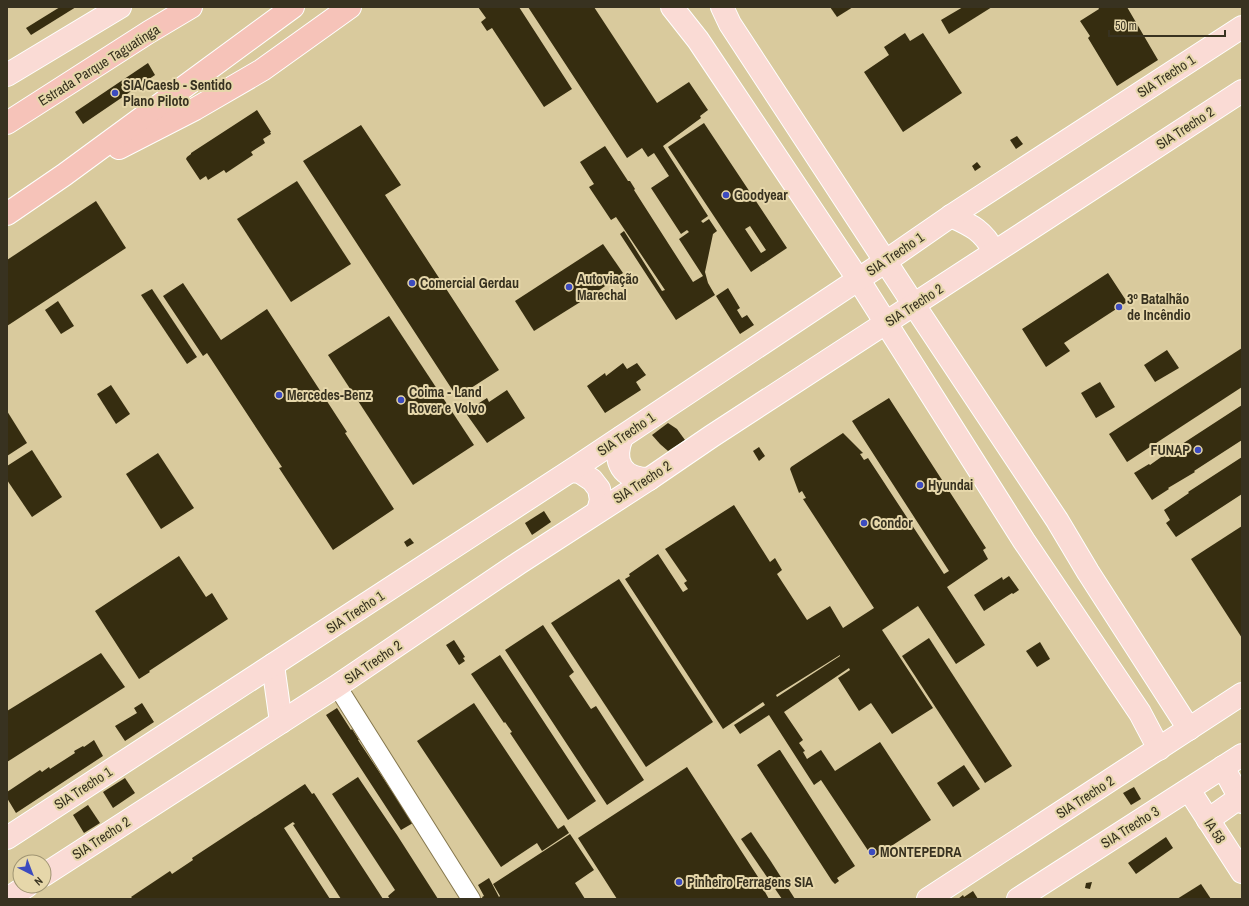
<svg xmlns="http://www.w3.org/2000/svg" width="1249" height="906" font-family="'Archivo Narrow',sans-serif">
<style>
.building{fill:#362d10;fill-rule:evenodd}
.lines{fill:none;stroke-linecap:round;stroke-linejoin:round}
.minor-casing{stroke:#86784e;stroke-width:20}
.major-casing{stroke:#fff;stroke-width:24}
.highway-casing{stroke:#fff;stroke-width:24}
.minor{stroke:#fff;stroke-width:18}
.major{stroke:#fadbd5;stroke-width:22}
.highway{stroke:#f6c3b9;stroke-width:22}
.poi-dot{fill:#3c4bbf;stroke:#e6d7aa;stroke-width:1.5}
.labels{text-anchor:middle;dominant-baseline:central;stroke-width:4;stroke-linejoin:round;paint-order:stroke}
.street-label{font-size:14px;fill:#383220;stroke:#e6d7aa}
.poi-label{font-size:14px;font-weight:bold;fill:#383220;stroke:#e6d7aa;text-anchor:start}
</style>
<rect width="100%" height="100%" fill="#d9ca9d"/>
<!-- building -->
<g class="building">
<polygon points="60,7 76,7 31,35 26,28"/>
<polygon points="478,7 519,7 572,89 544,107 492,28 487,31 481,22 486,18"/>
<polygon points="528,7 594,7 657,103 689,82 708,110 700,116 701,118 663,146 708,216 701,221 703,223 709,219 717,231 713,234 705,272 708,283 715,295 676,320 620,234 624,231 662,291 665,290 616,217 611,220 589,187 594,184 580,162 605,146 628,181 630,181 635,189 634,190 693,282 703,276 679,239 689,232 687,230 681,234 651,188 669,176 654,153 648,157 642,148 627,158"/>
<polygon points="830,7 853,7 837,17"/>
<polygon points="963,7 992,7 949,34 941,20"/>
<polygon points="1098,7 1127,7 1158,60 1117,86 1088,38 1090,36 1080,21 1099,9"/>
<polygon points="905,33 910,41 923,33 962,93 903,132 864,72 889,55 884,47"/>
<polygon points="148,63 155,75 83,124 75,112"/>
<polygon points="257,110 271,132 270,132 271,134 263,139 265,143 251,152 253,155 226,173 224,170 208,180 206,176 200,180 186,159 187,157 191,154 191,153"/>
<path d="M 704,123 L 787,248 L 751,272 L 668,147 ZM 750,226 L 766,250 L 761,253 L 745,229 Z"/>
<polygon points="361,125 401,185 385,195 499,370 457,397 303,161"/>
<polygon points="1017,136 1023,144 1016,149 1010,140"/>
<polygon points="977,162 981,167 975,171 972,166"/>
<polygon points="297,181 351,264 291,302 237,219"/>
<polygon points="96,201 126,248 7,326 7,260"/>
<polygon points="603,244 623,273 601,289 534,331 515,301"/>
<polygon points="1108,273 1127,302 1064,343 1070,351 1046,367 1022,329"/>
<polygon points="183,283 221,340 267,309 347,432 345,433 394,509 333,550 279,468 282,467 211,359 207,353 203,356 163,296"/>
<polygon points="728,288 740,308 737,310 742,318 747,315 754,325 740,334 716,296"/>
<polygon points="152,289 197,357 187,364 141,295"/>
<polygon points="58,301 74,326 61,334 45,310"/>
<polygon points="389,316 474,445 413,485 328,355"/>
<polygon points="1242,348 1242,387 1127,462 1109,434"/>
<polygon points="1167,350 1179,368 1155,382 1144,365"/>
<polygon points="623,363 627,369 637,363 646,375 636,382 641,390 605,413 587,386 605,373 606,376"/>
<polygon points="1100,382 1115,407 1096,418 1081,393"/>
<polygon points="111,385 130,414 116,424 97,394"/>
<polygon points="507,390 525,418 487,443 465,412 487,398 489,402"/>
<path d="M 889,398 L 986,548 L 983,550 L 988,559 L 947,587 L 985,645 L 956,664 L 918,606 L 882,630 L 933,708 L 892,734 L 871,703 L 859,711 L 838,678 L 850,670 L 849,668 L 784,712 L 803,740 L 799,743 L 805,751 L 803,752 L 807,759 L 821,750 L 835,771 L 880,742 L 931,820 L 873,858 L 821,780 L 814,785 L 769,715 L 740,734 L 734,725 L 765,705 L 763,702 L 723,729 L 625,579 L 630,576 L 629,574 L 658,554 L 683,592 L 688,589 L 684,583 L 687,581 L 665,549 L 734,505 L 770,562 L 775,558 L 782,570 L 777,574 L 807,620 L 830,606 L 843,628 L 874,608 L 803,499 L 806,498 L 802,491 L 799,493 L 790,469 L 791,467 L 843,433 L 863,453 L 860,454 L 864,460 L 868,458 L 944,574 L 949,571 L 852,421 ZM 840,655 L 840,656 L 777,697 L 776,695 Z"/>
<polygon points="1242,405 1242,440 1194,471 1195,472 1168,488 1169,489 1152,500 1134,473 1149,464 1150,465 1178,445 1179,446"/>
<polygon points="7,411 27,443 7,456"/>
<polygon points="668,423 677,429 685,440 668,451 660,444 652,435"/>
<polygon points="759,447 765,456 759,461 753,451"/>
<polygon points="32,450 62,497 32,517 7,480 7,466"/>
<polygon points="158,453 194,508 161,529 126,474"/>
<polygon points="1242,457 1242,494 1176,537 1166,523 1170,520 1164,510 1189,493 1188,492"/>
<polygon points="544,511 551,522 532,535 525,523"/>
<polygon points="1242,526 1242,638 1191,559"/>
<polygon points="410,538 414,543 407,547 404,542"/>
<polygon points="179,556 206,597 212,593 228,619 149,671 150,672 139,679 95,611"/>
<polygon points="1009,576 1019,590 1013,594 1012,593 984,611 974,595 1002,577 1003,580"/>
<polygon points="619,579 713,722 646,767 551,623"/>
<polygon points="543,625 574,672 569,676 591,709 596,706 644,780 607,805 505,650"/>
<polygon points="929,638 1012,766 985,783 902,656"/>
<polygon points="454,640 465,657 463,658 465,661 459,665 446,645"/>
<polygon points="1040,642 1050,659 1037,667 1026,651"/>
<polygon points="101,653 125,687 7,762 7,711"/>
<polygon points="500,655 596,801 568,820 510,733 512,732 505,722 504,723 471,674"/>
<polygon points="142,703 154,722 125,741 115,726 137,713 134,708"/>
<polygon points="474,703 558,829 564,825 569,833 542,851 537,843 501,867 417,741"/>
<polygon points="337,708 351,730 352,729 359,740 358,740 413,823 401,830 326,715"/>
<polygon points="94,740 103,756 16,813 7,798 7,792 40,770 42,772 49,767 50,769 75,753 74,751 83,746 84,747"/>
<polygon points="779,750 780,750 855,866 837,878 839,881 835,884 832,881 757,765"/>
<polygon points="964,765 980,789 953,807 937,783"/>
<polygon points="687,767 767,891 765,892 769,899 617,899 578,838"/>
<polygon points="358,777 397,835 438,899 390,899 388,896 395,890 332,794"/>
<polygon points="125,778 135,793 113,808 103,792"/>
<polygon points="305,784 312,794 314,793 383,899 341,899 293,825 295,824 293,822 284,828 330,899 133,899 131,897 170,871 172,874 193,860 192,858"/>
<polygon points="1134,787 1141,799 1131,805 1123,793"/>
<polygon points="88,805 100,823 84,833 73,815"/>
<polygon points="751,832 770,860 795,899 782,899 741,839"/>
<polygon points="570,834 594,870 575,883 585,899 483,899 482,897 484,896 478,885 489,878 499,897 500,896 493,884"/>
<polygon points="1166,837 1173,848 1136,874 1128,863"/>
<polygon points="1092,882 1090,889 1085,888 1086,883"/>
<polygon points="1201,884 1211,899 1177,899"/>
<polygon points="973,891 978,899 958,899 963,895 964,897"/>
</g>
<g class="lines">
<defs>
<polyline id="minor" points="337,686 471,899"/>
<g id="major">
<polyline points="672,7 698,40 858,279 1024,541 1140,713 1159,749"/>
<polyline points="722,7 730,24 914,305 1057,520 1088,572 1189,729"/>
<polyline points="7,75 120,7"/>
<path d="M 951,216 C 971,225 984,231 994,252"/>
<path d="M 622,437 C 612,462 622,479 649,479"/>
<polyline points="571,471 580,472 592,480 599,489 601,500 598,511"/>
<polyline points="273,665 281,722"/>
<polyline points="1223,767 1242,802"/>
<polyline points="1189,790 1242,872"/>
<polyline points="1208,820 1239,798"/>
<polyline points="7,838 578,466 886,261 951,216 1242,27"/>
<polyline points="44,875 337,686 519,563 649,479 712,436 1242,91"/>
<polyline points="7,899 27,886"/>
<polyline points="928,899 1242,694"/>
<polyline points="1018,899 1242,755"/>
</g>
<g id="highway">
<polyline points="7,123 149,32 191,7"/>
<polyline points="119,148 195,109 262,70 350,7"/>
<polyline points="7,214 64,175 293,7"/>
</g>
</defs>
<!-- minor casing -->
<use href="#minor" class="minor-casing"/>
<!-- major casing -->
<use href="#major" class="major-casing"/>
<!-- highway casing -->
<use href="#highway" class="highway-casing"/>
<!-- minor -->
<use href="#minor" class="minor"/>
<!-- major -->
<use href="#major" class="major"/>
<!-- highway -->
<use href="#highway" class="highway"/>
</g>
<!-- markers -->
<g class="poi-dot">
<circle cx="115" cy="93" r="4"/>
<circle cx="726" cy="195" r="4"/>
<circle cx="412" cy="283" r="4"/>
<circle cx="569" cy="287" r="4"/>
<circle cx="1119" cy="307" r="4"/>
<circle cx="279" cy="395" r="4"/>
<circle cx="401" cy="400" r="4"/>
<circle cx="1198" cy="450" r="4"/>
<circle cx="920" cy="485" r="4"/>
<circle cx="864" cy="523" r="4"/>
<circle cx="872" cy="852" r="4"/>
<circle cx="679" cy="882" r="4"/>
</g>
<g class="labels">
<!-- street labels -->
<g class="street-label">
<text transform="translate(99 65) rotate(-32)">Estrada Parque Taguatinga</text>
<text transform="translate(1166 76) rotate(-33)">SIA Trecho 1</text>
<text transform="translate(1185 128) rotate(-33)">SIA Trecho 2</text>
<text transform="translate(895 254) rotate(-34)">SIA Trecho 1</text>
<text transform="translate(914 305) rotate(-33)">SIA Trecho 2</text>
<text transform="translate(626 434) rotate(-34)">SIA Trecho 1</text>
<text transform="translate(642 482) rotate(-33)">SIA Trecho 2</text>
<text transform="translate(355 612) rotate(-33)">SIA Trecho 1</text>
<text transform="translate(373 662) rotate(-34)">SIA Trecho 2</text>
<text transform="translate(83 788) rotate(-33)">SIA Trecho 1</text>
<text transform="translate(1085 797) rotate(-33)">SIA Trecho 2</text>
<text transform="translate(1130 827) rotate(-32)">SIA Trecho 3</text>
<text transform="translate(1215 831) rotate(57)">IA 58</text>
<text transform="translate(101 838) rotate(-33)">SIA Trecho 2</text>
</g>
<!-- poi labels -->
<g class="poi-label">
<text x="123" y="85">SIA/Caesb - Sentido<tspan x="123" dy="16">Plano Piloto</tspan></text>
<text x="734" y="195">Goodyear</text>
<text x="577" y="279">Autoviação<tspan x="577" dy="16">Marechal</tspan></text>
<text x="420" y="283">Comercial Gerdau</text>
<text x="1127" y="299">3º Batalhão<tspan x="1127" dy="16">de Incêndio</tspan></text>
<text x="409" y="392">Coima - Land<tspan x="409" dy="16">Rover e Volvo</tspan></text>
<text x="287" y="395">Mercedes-Benz</text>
<text x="1190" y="450" text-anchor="end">FUNAP</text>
<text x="928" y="485">Hyundai</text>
<text x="872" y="523">Condor</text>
<text x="880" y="852">MONTEPEDRA</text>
<text x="687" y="882">Pinheiro Ferragens SIA</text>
</g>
</g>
<!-- border -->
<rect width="1249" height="906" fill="none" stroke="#383220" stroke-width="16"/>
<!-- north arrow -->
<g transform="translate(32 874) rotate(138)"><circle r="19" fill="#e6d7aa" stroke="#a09573"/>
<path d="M0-3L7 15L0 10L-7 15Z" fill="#3c4bbf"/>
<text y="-6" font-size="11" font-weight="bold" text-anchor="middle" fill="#383220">N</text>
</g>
<!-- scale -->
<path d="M1109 30v6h116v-6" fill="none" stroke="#383220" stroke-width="2"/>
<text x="1115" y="30" font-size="12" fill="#383220" stroke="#e6d7aa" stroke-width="3" paint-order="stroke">50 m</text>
</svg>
